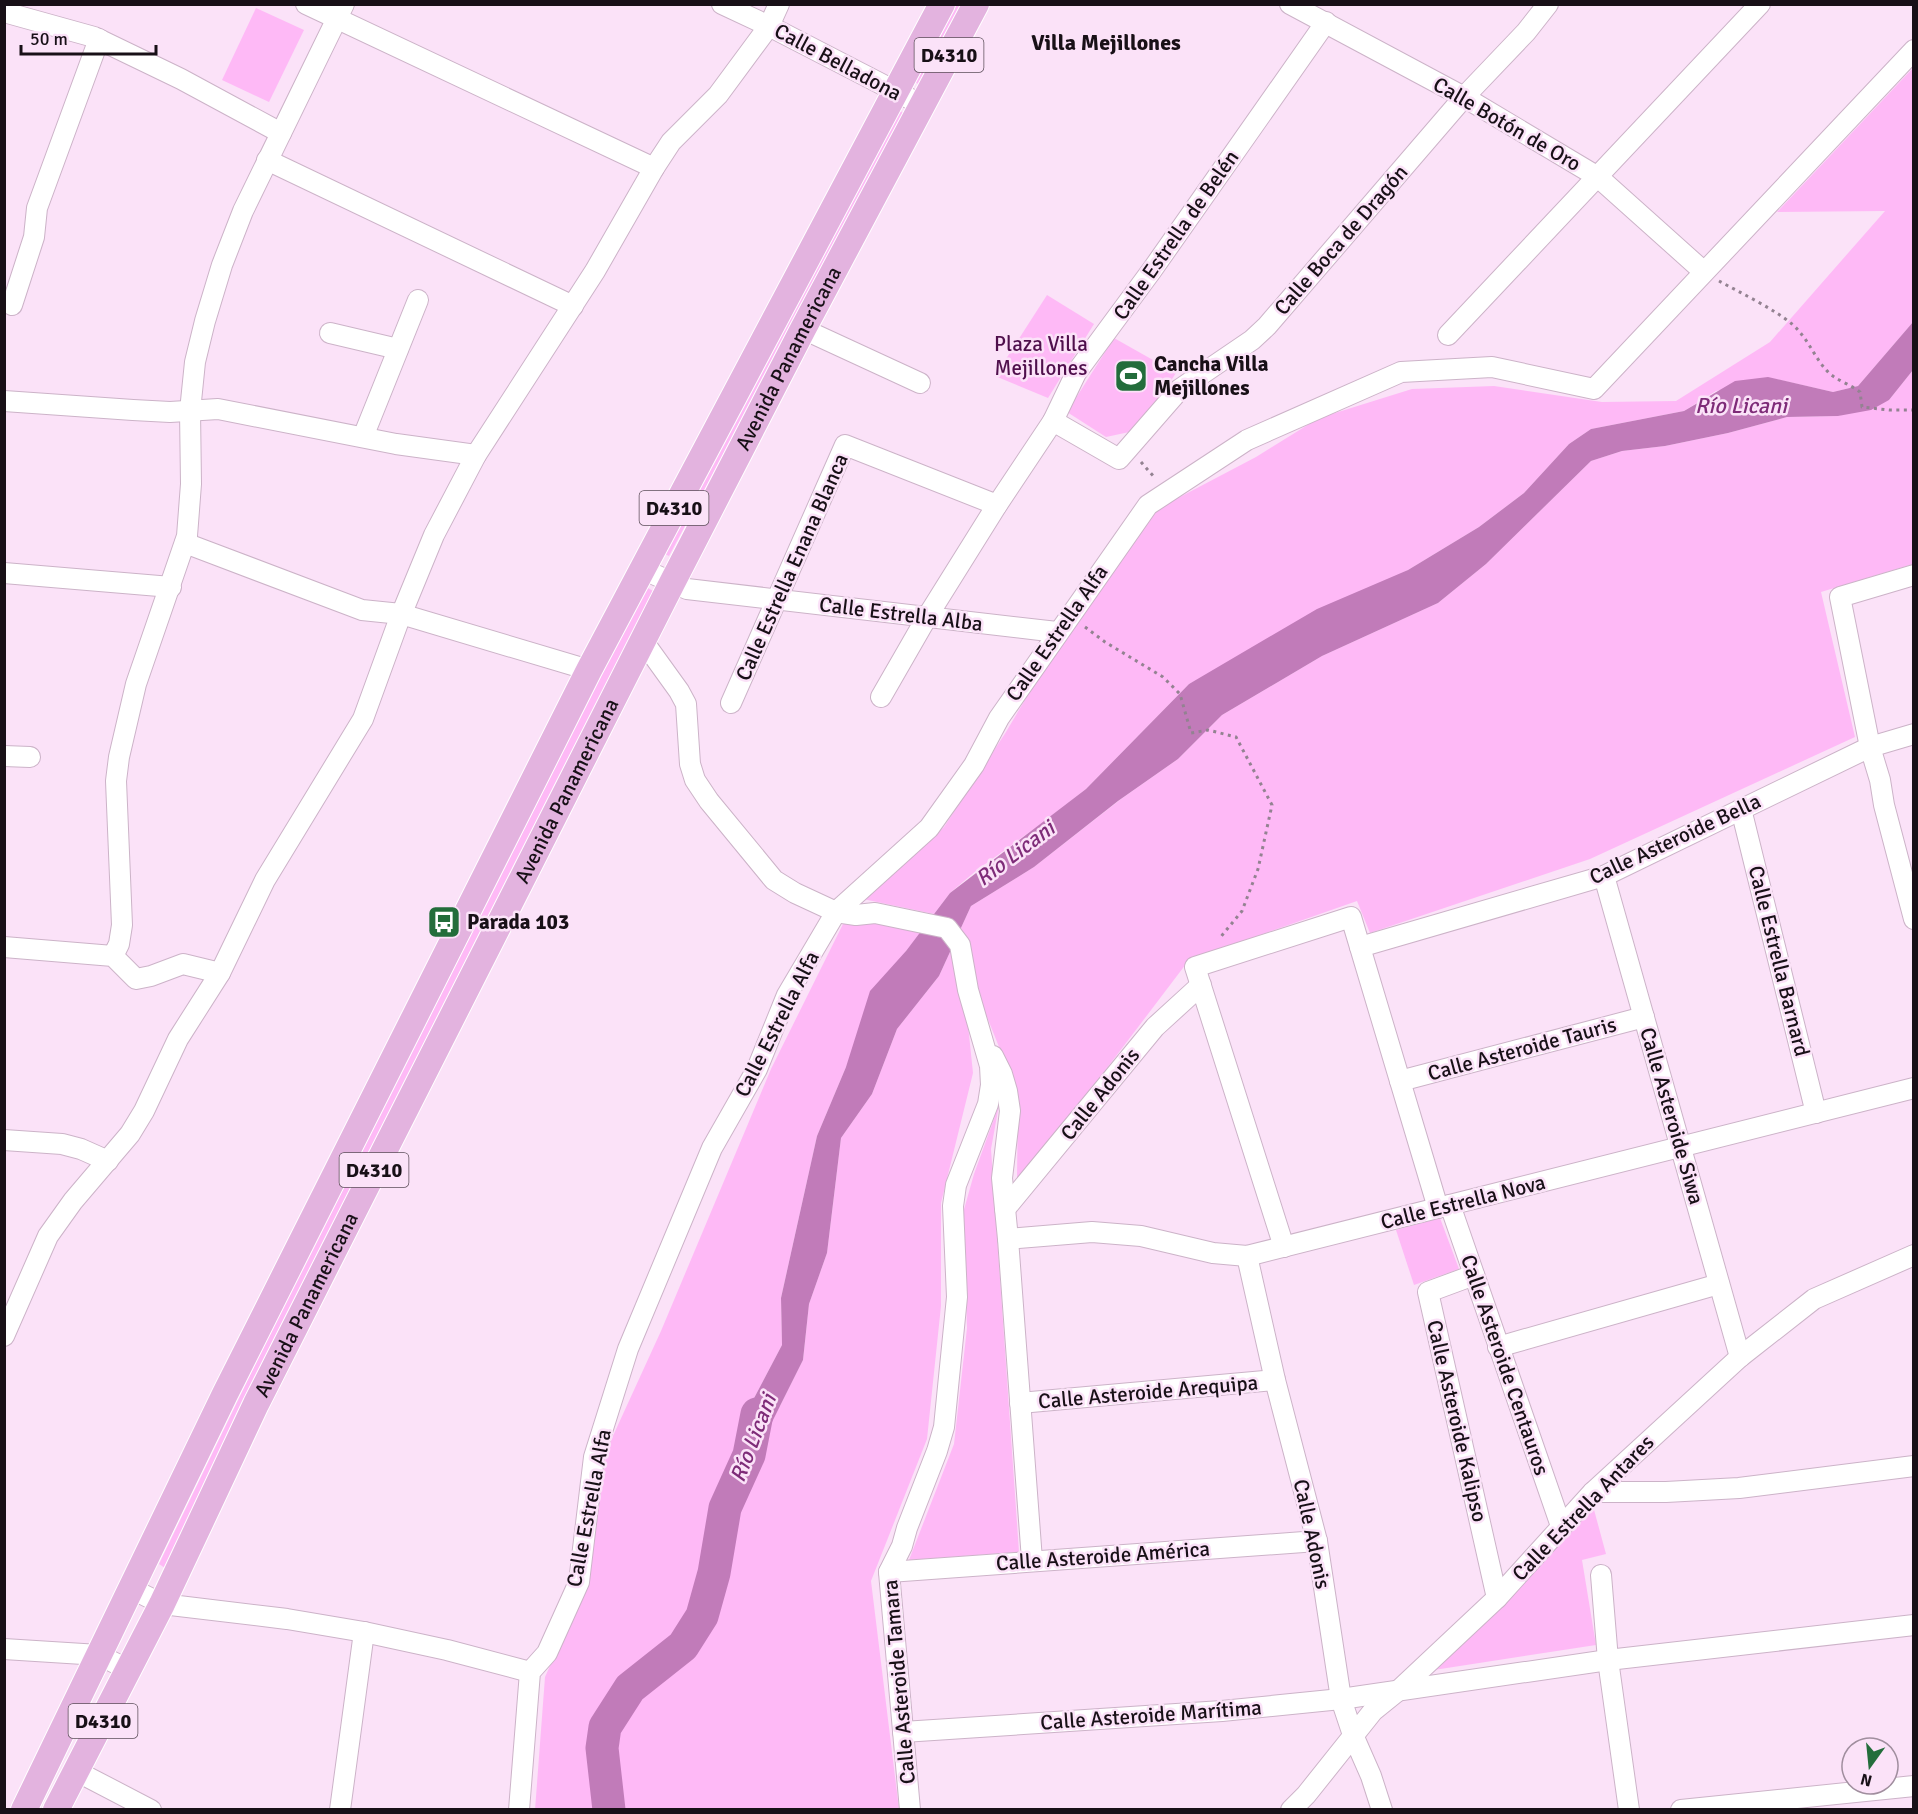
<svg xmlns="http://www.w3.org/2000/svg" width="1918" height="1814" font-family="Signika,sans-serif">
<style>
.green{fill:#feb9f6}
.water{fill:#c17bb9}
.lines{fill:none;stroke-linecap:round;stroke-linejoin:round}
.river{stroke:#c17bb9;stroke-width:33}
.minor-casing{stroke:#ccb3c8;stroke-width:22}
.major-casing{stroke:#fff;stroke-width:28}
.path{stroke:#938291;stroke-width:3;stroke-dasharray:3 4.5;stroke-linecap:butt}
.minor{stroke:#fff;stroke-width:20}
.major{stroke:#e3b3df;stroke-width:26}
.labels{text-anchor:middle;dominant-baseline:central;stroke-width:5;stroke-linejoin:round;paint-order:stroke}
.shield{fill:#fbe2f8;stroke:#5c4f5a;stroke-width:1.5}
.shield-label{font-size:20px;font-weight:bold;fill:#181017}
.street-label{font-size:21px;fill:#181017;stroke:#fbe2f8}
.park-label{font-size:21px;fill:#4f0f4c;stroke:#fbe2f8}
.poi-label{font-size:21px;font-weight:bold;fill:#181017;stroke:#fbe2f8;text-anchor:start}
.neighbourhood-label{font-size:22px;font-weight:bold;fill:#181017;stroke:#fbe2f8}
.water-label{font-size:22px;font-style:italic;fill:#7e2b78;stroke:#fbe2f8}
</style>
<rect width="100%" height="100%" fill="#fbe2f8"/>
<!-- green -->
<g class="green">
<polygon points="956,5 966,5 923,87 915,82"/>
<polygon points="256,8 304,30 269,102 222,80"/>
<polygon points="1913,68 1913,322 1858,386 1833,392 1776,379 1716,391 1684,411 1591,429 1569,444 1524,493 1479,527 1408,570 1189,684 1086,789 1049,818 977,870 950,893 934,914 863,899 944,827 1006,732 1045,666 1159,508 1256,457 1319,418 1412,389 1494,386 1602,402 1676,401 1770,342 1885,211 1777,212"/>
<polygon points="897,109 905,114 669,556 661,552"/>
<polygon points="1047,295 1094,324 1048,398 995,376"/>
<polygon points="1114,338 1176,373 1145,420 1134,431 1106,437 1067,412"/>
<polygon points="1913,370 1913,564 1821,592 1855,737 1590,859 1370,933 1357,901 1189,960 1085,1097 1017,1179 1018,1094 987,1017 968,1025 973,1073 941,1203 941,1306 927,1439 871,1581 899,1809 535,1810 545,1677 588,1580 607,1449 661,1331 771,1069 844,922 869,922 921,932 906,951 846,1067 817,1136 781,1298 782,1345 752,1402 780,1406 803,1360 809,1304 827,1253 841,1138 872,1094 897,1029 939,976 971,906 1034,867 1121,799 1178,759 1222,715 1322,656 1438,603 1486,564 1591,461 1622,451 1665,446 1728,433 1787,417 1838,416 1889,400"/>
<polygon points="643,585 653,591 165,1568 159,1564 282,1309"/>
<polygon points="999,1105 991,1149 1019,1552 909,1560 954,1444 967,1328 963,1213 974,1174"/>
<polygon points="1440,1218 1459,1269 1414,1285 1396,1230"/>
<polygon points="1593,1506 1606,1554 1582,1560 1596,1645 1434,1670"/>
</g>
<!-- water -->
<polygon class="water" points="1913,322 1913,370 1889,400 1871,410 1838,416 1787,417 1728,433 1665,446 1622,451 1591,461 1486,564 1438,603 1322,656 1222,715 1178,759 1118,801 1034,867 971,906 939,976 897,1029 872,1094 841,1138 827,1253 809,1304 803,1360 756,1454 738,1460 752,1402 782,1345 781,1298 817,1136 846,1067 870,991 906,951 950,893 1086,789 1189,684 1317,609 1408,570 1479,527 1524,493 1569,444 1591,429 1684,411 1735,381 1768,377 1833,392 1858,386"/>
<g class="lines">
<!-- river -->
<polyline class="river" points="609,1810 602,1748 605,1727 630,1688 683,1646 702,1616 714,1573 725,1508 749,1455 757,1414"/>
<defs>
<g id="minor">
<polyline points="306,4 654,168"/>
<polyline points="722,4 769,26 922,105"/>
<polyline points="1290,4 1464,97 1598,177 1703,271"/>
<polyline points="4,12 94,37 181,79 281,133"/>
<polyline points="267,160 573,306"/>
<polyline points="12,305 34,237 37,208 99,39"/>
<polyline points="803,329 920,383"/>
<polyline points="330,333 398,349"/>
<polyline points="1448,335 1760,4"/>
<polyline points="4,401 133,410 170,412 218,409 396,444 476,455"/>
<polyline points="1053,421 1119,459 1180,389 1252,340 1267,326 1464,97 1526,32 1548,4"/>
<polyline points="363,437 418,300"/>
<polyline points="185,543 362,610 401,614 589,670"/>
<polyline points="642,569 687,589 1057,632"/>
<polyline points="4,573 171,587"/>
<polyline points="1914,575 1840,597 1870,747 1880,780 1884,805 1914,919"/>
<polyline points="643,641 679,691 686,704 690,764 695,780 709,801 774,880 795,893 836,912 856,915 875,913 947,928 960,945 968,990 990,1066 991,1085 988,1104 956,1185 953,1206 957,1297 944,1427 937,1451 907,1528 902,1546 889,1572 910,1810"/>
<polyline points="881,697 927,617 997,505 1053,421 1076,373 1152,270 1326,22"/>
<polyline points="731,703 845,445 997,505"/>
<polyline points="4,756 30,757"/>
<polyline points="1741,809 1816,1113"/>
<polyline points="1604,876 1740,1357"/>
<polyline points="4,947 113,956 136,979 151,976 183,964 220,973"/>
<polyline points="1360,947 1604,876 1870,747 1914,734"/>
<polyline points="113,956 119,944 122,925 116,781 119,757 136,684 187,536 191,484 190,411 195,362 205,321 222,265 243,211 344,4"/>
<polyline points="993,1056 1002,1074 1007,1091 1010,1111 1002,1178 1008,1239 1032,1560"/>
<polyline points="1400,1081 1644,1017"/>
<polyline points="4,1140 62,1144 81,1149 108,1161"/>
<polyline points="1450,1205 1561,1526"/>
<polyline points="1005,1209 1155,1027 1201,985"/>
<polyline points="1008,1239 1092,1232 1141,1236 1213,1253 1247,1256 1914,1088"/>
<polyline points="1284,1247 1195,967 1351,917 1438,1208"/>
<polyline points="1247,1256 1275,1380 1317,1541 1341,1699 1353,1735 1371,1776 1382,1810"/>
<polyline points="1474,1275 1428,1292 1497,1598"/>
<polyline points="4,1336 48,1236 73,1201 130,1134 144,1111 178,1039 220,973 265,880 363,719 399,620 434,535 476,455 595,271 654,168 671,142 718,95 769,26 779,4"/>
<polyline points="1498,1347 1719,1284"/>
<polyline points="1020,1403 1275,1380"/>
<polyline points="1593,1492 1666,1492 1739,1488 1914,1466"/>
<polyline points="889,1572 1317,1541"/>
<polyline points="1601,1575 1608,1660 1629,1810"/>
<polyline points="132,1589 162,1604 287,1619 364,1632 447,1650 530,1672"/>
<polyline points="4,1649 99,1655 129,1670"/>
<polyline points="903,1732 1222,1711 1341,1699 1608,1660 1914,1625"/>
<polyline points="76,1771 151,1810"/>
<polyline points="340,1810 364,1632"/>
<polyline points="519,1810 530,1672 547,1653 579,1582 594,1457 628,1349 712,1148 757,1069 787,995 836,912 929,828 974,765 999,718 1148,505 1247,440 1401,372 1492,367 1594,389 1914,50"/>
<polyline points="1291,1810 1306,1795 1373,1711 1399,1690 1497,1598 1593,1492 1740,1357 1814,1299 1914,1255"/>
<polyline points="1681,1810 1914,1786"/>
</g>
<g id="major">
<polyline points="24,1810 225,1394 589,670 942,4"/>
<path id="s1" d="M 56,1810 L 162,1604 L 256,1404 L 672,583 L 803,329 L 976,4"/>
</g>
</defs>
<!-- minor casing -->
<use href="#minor" class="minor-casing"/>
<!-- major casing -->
<use href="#major" class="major-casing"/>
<!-- path -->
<g class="path">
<path d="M 1719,281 C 1741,293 1774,309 1792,324 C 1809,339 1814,358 1829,373 C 1835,379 1851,385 1860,392 L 1862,407 L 1889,410 L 1914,410"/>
<polyline points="1141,462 1155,478"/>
<polyline points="1085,627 1105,642 1163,677 1180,694 1191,733 1208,730 1236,737 1272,805 1258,869 1242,911 1219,939"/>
</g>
<!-- minor -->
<use href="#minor" class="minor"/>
<!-- major -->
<use href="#major" class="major"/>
</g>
<!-- icons -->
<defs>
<symbol id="stadium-square" viewBox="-11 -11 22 22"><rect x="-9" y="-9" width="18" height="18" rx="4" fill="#236d3b" stroke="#fbe2f8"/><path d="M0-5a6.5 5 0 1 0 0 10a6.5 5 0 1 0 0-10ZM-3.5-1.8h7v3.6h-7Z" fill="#fff"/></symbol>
<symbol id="bus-square" viewBox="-11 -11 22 22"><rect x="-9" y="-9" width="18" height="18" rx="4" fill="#236d3b" stroke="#fbe2f8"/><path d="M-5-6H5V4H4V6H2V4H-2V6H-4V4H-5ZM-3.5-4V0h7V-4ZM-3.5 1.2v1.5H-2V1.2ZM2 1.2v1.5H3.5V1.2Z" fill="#fff"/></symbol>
</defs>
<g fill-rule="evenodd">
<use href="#stadium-square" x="1112" y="357" width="38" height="38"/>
<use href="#bus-square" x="425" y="903" width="38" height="38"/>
</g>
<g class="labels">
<!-- shield labels -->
<g class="shield">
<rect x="914.5" y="38" width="69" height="34" rx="4.5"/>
<rect x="639.5" y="491" width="69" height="34" rx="4.5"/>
<rect x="339.5" y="1153" width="69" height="34" rx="4.5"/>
<rect x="68.5" y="1704" width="69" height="34" rx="4.5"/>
</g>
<g class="shield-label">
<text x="949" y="55">D4310</text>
<text x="674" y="508">D4310</text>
<text x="374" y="1170">D4310</text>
<text x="103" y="1721">D4310</text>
</g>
<!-- street labels -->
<g class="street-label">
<text transform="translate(838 62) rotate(28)">Calle Belladona</text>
<text transform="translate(1507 124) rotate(30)">Calle Botón de Oro</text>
<text transform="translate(1176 235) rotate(-55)">Calle Estrella de Belén</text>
<text transform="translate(1341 240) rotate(-49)">Calle Boca de Dragón</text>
<text stroke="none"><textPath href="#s1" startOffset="1626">Avenida Panamericana</textPath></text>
<text transform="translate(792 567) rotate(-66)">Calle Estrella Enana Blanca</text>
<text transform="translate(901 614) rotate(7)">Calle Estrella Alba</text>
<text transform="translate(1057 633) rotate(-55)">Calle Estrella Alfa</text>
<text stroke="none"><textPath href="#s1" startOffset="1140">Avenida Panamericana</textPath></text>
<text transform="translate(1675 839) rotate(-25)">Calle Asteroide Bella</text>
<text transform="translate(1779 961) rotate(76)">Calle Estrella Barnard</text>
<text transform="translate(777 1024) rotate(-63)">Calle Estrella Alfa</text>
<text transform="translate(1522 1049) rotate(-15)">Calle Asteroide Tauris</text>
<text transform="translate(1100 1094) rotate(-51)">Calle Adonis</text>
<text transform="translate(1672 1116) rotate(74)">Calle Asteroide Siwa</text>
<text transform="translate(1463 1202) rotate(-14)">Calle Estrella Nova</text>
<text stroke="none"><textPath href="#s1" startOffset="564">Avenida Panamericana</textPath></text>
<text transform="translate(1505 1365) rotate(71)">Calle Asteroide Centauros</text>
<text transform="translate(1148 1392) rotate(-5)">Calle Asteroide Arequipa</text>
<text transform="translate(1457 1421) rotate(77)">Calle Asteroide Kalipso</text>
<text transform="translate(589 1508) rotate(-79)">Calle Estrella Alfa</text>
<text transform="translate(1583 1508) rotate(-46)">Calle Estrella Antares</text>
<text transform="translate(1312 1534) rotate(78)">Calle Adonis</text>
<text transform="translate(1103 1556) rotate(-4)">Calle Asteroide América</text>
<text transform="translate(899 1682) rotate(-95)">Calle Asteroide Tamara</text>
<text transform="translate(1151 1715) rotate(-4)">Calle Asteroide Marítima</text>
</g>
<!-- park labels -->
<g class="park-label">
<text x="1041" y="344">Plaza Villa<tspan x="1041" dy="24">Mejillones</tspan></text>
</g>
<!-- poi labels -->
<g class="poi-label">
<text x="1154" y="364">Cancha Villa<tspan x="1154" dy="24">Mejillones</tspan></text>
<text x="467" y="922">Parada 103</text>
</g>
<!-- neighbourhood labels -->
<g class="neighbourhood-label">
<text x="1106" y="42">Villa Mejillones</text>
</g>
<!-- water labels -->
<g class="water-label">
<text x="1741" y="405">Río Licani</text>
<text transform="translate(1015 853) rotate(-37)">Río Licani</text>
<text transform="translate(753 1438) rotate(-69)">Río Licani</text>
</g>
</g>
<!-- border -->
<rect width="1918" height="1814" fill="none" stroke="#181017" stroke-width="12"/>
<!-- north arrow -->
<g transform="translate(1870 1766) rotate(195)"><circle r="28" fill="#fbe2f8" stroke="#a08e9e" stroke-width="1.5"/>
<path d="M0-4.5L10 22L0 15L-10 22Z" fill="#236d3b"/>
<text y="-9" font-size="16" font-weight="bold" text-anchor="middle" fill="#181017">N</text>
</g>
<!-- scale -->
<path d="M21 45v9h135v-9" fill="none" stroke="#181017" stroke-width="3"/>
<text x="30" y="45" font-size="18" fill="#181017" stroke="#fbe2f8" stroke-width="4.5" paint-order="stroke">50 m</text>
</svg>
